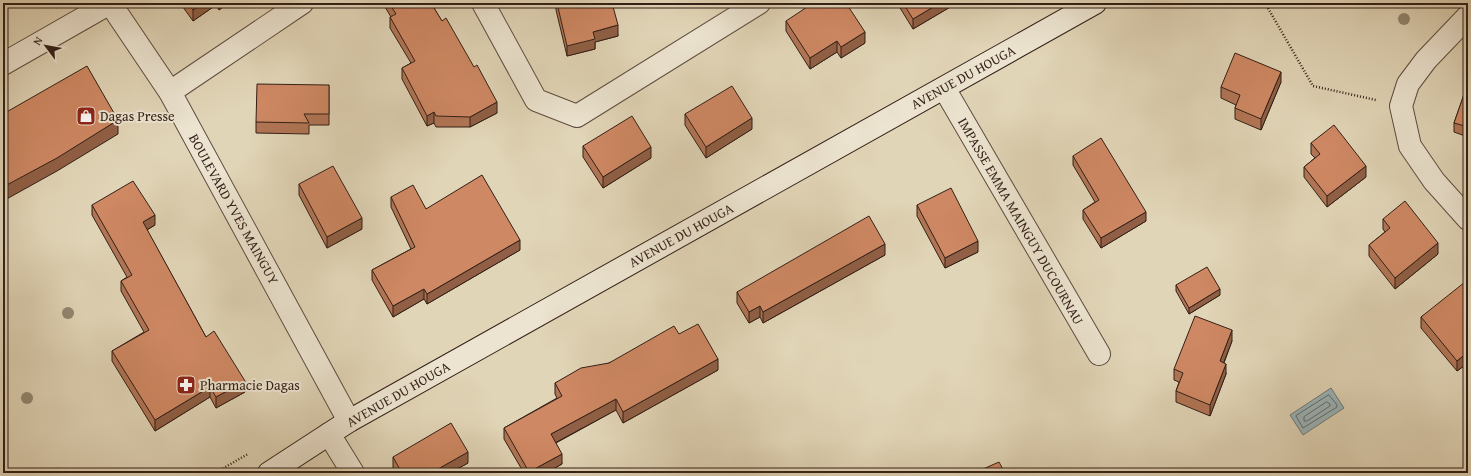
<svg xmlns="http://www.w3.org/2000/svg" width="1471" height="476" font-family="'Gentium Book Plus',serif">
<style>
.water{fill:#9ab5ba;stroke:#717979}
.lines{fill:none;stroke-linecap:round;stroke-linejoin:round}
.shore{stroke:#666a68;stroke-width:1}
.minor-casing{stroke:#5e4c3f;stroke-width:24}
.tertiary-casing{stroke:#5e4c3f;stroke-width:24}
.secondary-casing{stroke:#331f17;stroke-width:24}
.path{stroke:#331f17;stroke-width:2.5;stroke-dasharray:1 2;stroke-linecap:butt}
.minor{stroke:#ece4d0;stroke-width:22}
.tertiary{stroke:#ece4d0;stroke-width:22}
.secondary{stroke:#ece4d0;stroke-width:22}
.tree{fill:#928770}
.wall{fill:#b17555;stroke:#331f17}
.shaded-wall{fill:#905f45;stroke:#331f17}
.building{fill:#ce8863;stroke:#331f17}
.labels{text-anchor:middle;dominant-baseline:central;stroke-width:4;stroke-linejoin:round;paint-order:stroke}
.street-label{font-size:14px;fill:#331f17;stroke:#ece4d0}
.poi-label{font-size:14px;fill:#331f17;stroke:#ece4d0;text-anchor:start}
</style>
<rect width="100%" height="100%" fill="#e1d5b7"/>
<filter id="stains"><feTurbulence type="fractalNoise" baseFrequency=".005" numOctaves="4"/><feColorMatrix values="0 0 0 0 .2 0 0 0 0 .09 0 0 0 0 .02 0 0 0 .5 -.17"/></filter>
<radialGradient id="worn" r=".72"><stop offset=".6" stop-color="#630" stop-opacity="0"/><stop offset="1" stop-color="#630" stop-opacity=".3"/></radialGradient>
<!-- water -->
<polygon class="water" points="1331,388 1344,408 1303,435 1290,415"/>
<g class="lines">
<!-- shore -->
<g class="shore">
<polygon points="1329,395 1337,405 1337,407 1303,428 1296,416"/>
<polygon points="1327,402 1330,404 1330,406 1307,421 1304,421 1304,417"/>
</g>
<defs>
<g id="minor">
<polyline points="483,3 536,100 577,116 759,3"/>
<polyline points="1468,16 1426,60 1408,84 1401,106 1410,146 1434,181 1468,219"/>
<polyline points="3,64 110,3"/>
<polyline points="944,88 1099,354"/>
<polyline points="170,92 302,3"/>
<polyline points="329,434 353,473"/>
</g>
<polyline id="tertiary" points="110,3 170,92 349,421"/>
<polyline id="secondary" points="269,473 349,421 1095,3"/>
</defs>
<!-- minor casing -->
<use href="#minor" class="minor-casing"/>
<!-- tertiary casing -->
<use href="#tertiary" class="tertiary-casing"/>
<!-- secondary casing -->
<use href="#secondary" class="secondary-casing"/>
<!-- path -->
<g class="path">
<polyline points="1265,3 1313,86 1376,100"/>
<polyline points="215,473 248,454"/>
</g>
<!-- minor -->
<use href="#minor" class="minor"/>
<!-- tertiary -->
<use href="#tertiary" class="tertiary"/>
<!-- secondary -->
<use href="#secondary" class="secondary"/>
</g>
<!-- trees -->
<g class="tree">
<circle cx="1404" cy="19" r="6"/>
<circle cx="68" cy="313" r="6"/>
<circle cx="27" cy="398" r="6"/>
</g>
<!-- wall -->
<g class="wall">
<polygon points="180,3 228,3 219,10 216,5 193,21"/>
<polygon points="385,3 431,3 497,113 470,127 436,127 434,123 427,126 402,79 402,68 411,63 390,28 390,17 391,17 385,7"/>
<polygon points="556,3 612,3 618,36 595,42 595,49 567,56 556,10"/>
<polygon points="897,3 957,3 913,29"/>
<polygon points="786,21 865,43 841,58 837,52 810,69 786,31"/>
<polygon points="1281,82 1261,130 1235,119 1235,108 1236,105 1221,98 1221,87"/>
<polygon points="1468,83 1468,137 1454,132 1454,123"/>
<polygon points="329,85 329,125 309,125 309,134 256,133 256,122"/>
<polygon points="685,114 752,129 706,158 685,125"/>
<polygon points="1311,143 1366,177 1327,207 1304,177 1304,167 1315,158 1311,154"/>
<polygon points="583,146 651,158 603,188 583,157"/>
<polygon points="1073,156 1146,221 1101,248 1083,219 1083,210 1095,202 1073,165"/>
<polygon points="299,184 362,229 327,248 299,195"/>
<polygon points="391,197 426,209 520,250 427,304 424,299 393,317 372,280 372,270 411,249 391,207"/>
<polygon points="92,205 155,225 147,230 206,337 245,392 216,408 210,397 155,431 112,361 112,351 144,332 121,291 121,281 127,277 92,215"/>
<polygon points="917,205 978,252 945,268 917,216"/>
<polygon points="1383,219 1438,254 1395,289 1369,256 1369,245 1385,232 1383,229"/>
<polygon points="885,255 763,323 760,317 749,323 737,303 737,292"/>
<polygon points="1176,285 1220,295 1189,314 1176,291"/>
<polygon points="1468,286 1468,363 1457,371 1421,328 1421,317"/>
<polygon points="679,334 718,370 623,423 616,410 556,443 562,464 546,473 524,473 504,439 504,428 557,398 555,394 555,383 609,363"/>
<polygon points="1232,341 1224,363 1226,374 1210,416 1176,402 1176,391 1179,382 1174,380 1174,369"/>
<polygon points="393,457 468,463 450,473 396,473 393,468"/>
</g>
<!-- shaded-wall -->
<g class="shaded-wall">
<polygon points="203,3 216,3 216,5 193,21 193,10"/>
<polygon points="219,3 228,3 219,10"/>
<polygon points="940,3 957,3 913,29 913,19"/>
<polygon points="618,25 618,36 595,42 595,49 567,56 567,46 593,32"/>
<polygon points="865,32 865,43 841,58 841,47"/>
<polygon points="837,41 837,52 810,69 810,58"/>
<polygon points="1281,72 1281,82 1261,130 1261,119"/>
<polygon points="497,102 497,113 470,127 470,117"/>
<polygon points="434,112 434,123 427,126 427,116"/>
<polygon points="752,118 752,129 706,158 706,147"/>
<polygon points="118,120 118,134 57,171 3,201 3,187"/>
<polygon points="651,147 651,158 603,188 603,177"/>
<polygon points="1366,166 1366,177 1327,207 1327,196"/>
<polygon points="1146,212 1146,221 1101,248 1101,238"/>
<polygon points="155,215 155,225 143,232 143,222"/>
<polygon points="362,218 362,229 327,248 327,237"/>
<polygon points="520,240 520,250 427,304 427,294"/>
<polygon points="978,241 978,252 945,268 945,258"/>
<polygon points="1438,243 1438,254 1395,289 1395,278"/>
<polygon points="885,244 885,255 763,323 763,312"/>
<polygon points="424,289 424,299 393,317 393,306"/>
<polygon points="1220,289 1220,295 1189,314 1189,308"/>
<polygon points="760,306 760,317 749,323 749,312"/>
<polygon points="1232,330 1232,341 1220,372 1220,361"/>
<polygon points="1468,352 1468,363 1457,371 1457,361"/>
<polygon points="718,359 718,370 623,423 623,412"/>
<polygon points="1226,364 1226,374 1210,416 1210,405"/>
<polygon points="245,381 245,392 216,408 216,397"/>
<polygon points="210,387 210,397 155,431 155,420"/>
<polygon points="616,399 616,410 551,445 551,434"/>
<polygon points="468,452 468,463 450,473 431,473"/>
<polygon points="562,454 562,464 546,473 529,473 529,472"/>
</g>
<!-- building -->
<g class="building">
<polygon points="188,3 203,3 193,10"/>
<polygon points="389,3 431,3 442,21 446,18 474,67 477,65 497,102 470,117 436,116 434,112 427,116 402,68 415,61 390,17 396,14"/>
<polygon points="557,3 612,3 618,25 593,32 595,39 567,46"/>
<polygon points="813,3 846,3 865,32 841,47 837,41 810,58 786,21"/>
<polygon points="903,3 940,3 913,19"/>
<polygon points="1235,53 1281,72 1261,119 1235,108 1240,95 1221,87"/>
<polygon points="87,66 118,120 57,158 3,187 3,114"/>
<polygon points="1468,83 1468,127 1454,123"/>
<polygon points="257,84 329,85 329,114 304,114 309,123 256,122"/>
<polygon points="732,86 752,118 706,147 685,114"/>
<polygon points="632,116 651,147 603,177 583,146"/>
<polygon points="1334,125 1366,166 1327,196 1304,167 1320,154 1311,143"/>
<polygon points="1101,138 1146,212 1101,238 1083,210 1099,200 1073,156"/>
<polygon points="333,166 362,218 327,237 299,184"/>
<polygon points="482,175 520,240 427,294 424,289 393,306 372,270 415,247 391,197 413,185 426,209"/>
<polygon points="133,181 155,215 143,222 206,337 214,331 245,381 216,397 210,387 155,420 112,351 149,330 121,281 132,275 92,205"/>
<polygon points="951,188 978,241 945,258 917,205"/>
<polygon points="1405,201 1438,243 1395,278 1369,245 1390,228 1383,219"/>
<polygon points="869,216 885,244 763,312 760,306 749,312 737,292"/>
<polygon points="1207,267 1220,289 1189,308 1176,285"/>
<polygon points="1465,282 1468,286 1468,352 1457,361 1421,317"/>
<polygon points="1195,316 1232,330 1220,361 1226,364 1210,405 1176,391 1183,373 1174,369"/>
<polygon points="698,324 718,359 623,412 616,399 551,434 562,454 529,472 504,428 562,396 555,383 581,368 609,363 674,326 679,334"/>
<polygon points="451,423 468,452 431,473 402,473 393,457"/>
<polygon points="999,462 1005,473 974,473"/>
</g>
<!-- icons -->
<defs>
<symbol id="shop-square" viewBox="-11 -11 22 22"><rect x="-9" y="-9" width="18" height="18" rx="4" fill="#8f2418" stroke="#ece4d0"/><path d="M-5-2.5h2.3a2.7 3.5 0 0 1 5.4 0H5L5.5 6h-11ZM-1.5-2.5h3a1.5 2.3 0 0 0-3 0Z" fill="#fff"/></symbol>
<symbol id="pharmacy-square" viewBox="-11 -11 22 22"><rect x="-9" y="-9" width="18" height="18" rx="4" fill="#8f2418" stroke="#ece4d0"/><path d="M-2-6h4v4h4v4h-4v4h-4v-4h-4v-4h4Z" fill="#fff"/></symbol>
</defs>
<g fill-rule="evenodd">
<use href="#shop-square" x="75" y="105" width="22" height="22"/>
<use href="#pharmacy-square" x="175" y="374" width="22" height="22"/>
</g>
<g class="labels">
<!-- street labels -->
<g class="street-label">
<text transform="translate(963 77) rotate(-29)">AVENUE DU HOUGA</text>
<text transform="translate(234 209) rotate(61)">BOULEVARD YVES MAINGUY</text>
<text transform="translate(1021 221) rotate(60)">IMPASSE EMMA MAINGUY DUCOURNAU</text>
<text transform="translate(681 235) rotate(-29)">AVENUE DU HOUGA</text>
<text transform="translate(398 394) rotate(-30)">AVENUE DU HOUGA</text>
</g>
<!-- poi labels -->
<g class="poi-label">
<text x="100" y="116">Dagas Presse</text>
<text x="200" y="385">Pharmacie Dagas</text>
</g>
</g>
<!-- margin -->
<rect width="1471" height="476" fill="none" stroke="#e1d5b7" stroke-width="16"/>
<rect x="4" y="4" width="1463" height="468" fill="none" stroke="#331f17" stroke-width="2"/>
<rect x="8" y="8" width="1455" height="460" fill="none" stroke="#331f17"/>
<!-- north arrow -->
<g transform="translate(46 46) rotate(302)" stroke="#ece4d0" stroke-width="3" paint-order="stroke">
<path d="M0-3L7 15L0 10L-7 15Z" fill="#331f17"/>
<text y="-6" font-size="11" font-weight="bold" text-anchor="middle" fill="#331f17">N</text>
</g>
<rect width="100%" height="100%" filter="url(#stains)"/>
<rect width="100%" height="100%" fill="url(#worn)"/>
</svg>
